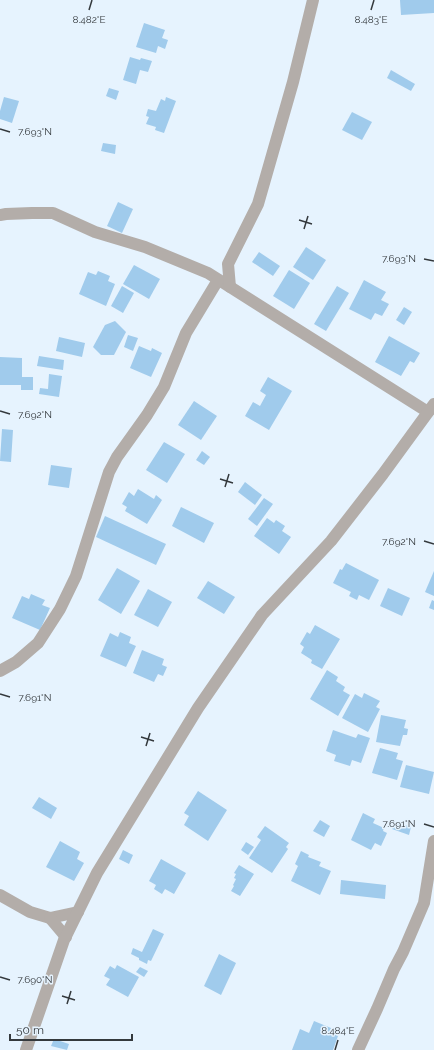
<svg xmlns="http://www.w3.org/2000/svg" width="434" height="1050" font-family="Raleway,sans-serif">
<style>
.building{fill:#a0cbec}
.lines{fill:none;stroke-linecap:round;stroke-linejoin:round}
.minor{stroke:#b3ada9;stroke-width:12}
.ticks{fill:none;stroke:#34393d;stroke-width:1.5}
.ticks-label{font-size:10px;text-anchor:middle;fill:#34393d;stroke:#e6f3fe;stroke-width:3;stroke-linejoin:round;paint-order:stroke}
</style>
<rect width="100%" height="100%" fill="#e6f3fe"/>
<!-- building -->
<g class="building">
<polygon points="400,0 434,0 434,13 401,15"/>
<polygon points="144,23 165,30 162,38 168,40 165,49 158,46 156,53 136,47"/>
<polygon points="130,57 140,60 141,58 152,61 148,72 140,70 136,84 123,80"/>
<polygon points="391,70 415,84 411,91 387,78"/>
<polygon points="109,88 119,91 116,100 106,96"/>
<polygon points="4,97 19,101 12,123 0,119 0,111"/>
<polygon points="166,97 176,101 164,133 155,130 156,127 146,124 149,117 146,116 148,109 156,111 161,99 165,101"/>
<polygon points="352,112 372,122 362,140 342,130"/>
<polygon points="103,143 116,145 115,154 101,151"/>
<polygon points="118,202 133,209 122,233 107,226"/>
<polygon points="306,247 326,260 313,280 293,267"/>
<polygon points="259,252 280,266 273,276 252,262"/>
<polygon points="134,265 160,279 149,299 123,284"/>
<polygon points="289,270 310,283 294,309 273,296"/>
<polygon points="98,271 110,276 108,281 115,284 106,306 79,294 88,272 96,275"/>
<polygon points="364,280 386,292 381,300 389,304 382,316 375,313 371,320 349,309"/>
<polygon points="122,286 134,293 123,313 111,306"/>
<polygon points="337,286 349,293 326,331 314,324"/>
<polygon points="404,307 412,312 404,325 396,320"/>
<polygon points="115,321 126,332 114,355 101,355 93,347 105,325"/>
<polygon points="128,335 138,338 133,351 124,347"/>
<polygon points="389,336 420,353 414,363 410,361 401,376 375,362"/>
<polygon points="59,337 85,343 82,357 56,351"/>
<polygon points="139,346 151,351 152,348 162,353 151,377 130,368"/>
<polygon points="39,356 64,360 63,370 37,366"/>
<polygon points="0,357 22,358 22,377 33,377 33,390 21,390 21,385 0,385"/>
<polygon points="49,374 62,376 59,397 39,394 40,388 48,389"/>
<polygon points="268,377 292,391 269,430 245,416 253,402 260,406 266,395 260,391"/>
<polygon points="194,401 217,416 201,440 178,425"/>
<polygon points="2,429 13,430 11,462 0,461"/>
<polygon points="164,442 185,454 167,483 146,470"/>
<polygon points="202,451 210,457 204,465 196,460"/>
<polygon points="51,465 72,468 69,488 48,485"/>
<polygon points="245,482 262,495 255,505 238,492"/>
<polygon points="138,489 154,499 156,495 162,500 147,524 125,511 127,507 122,504 129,492 134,496"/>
<polygon points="264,498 273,504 257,526 248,519"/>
<polygon points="181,507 214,523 204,543 172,526"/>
<polygon points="105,516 166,544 156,565 96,537"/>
<polygon points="267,518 274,523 276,520 285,526 282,531 291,537 279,554 254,536"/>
<polygon points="346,563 379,580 369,600 359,595 357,600 349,596 351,592 333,583 340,569 342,570"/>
<polygon points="117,568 140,581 121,614 98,600"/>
<polygon points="434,571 434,596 425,592"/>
<polygon points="208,581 235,597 224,614 197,598"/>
<polygon points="388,588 410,598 402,616 380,606"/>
<polygon points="148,589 172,602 158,627 134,615"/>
<polygon points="31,594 45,600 42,605 50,608 40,630 12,618 22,596 29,599"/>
<polygon points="432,600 434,601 434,610 429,608"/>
<polygon points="315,625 340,639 322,669 311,663 312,660 301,653 304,647 300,644 307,632 310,634"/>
<polygon points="120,632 131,637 129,643 136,646 126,667 100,656 110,633 118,637"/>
<polygon points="142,650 164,659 162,665 167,667 163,676 158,674 154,682 133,673"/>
<polygon points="327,670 338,677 336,681 345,687 343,691 350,695 338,716 310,699"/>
<polygon points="364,693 380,701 376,707 380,709 368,732 342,718 355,694 362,698"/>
<polygon points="381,715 406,720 404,728 408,729 407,735 403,735 400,746 376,742"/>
<polygon points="333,730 356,738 358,734 370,738 361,763 352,760 350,766 334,761 336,755 326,751"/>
<polygon points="380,748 398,753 396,759 403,761 397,780 372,773"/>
<polygon points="406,765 434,772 429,794 400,787"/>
<polygon points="198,791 227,810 208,841 184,825 189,816 184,813"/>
<polygon points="39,797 57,808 51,819 32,808"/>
<polygon points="363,813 375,819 373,823 384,828 383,831 387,833 381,846 375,843 371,850 351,840"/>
<polygon points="320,820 330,826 324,837 313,831"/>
<polygon points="395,822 411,827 409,835 392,829"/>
<polygon points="265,826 289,843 286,847 288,849 272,873 249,858 261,840 257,837"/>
<polygon points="60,841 80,852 77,859 84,863 74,881 46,867"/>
<polygon points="246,842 254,847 248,855 241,850"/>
<polygon points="123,850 133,855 129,864 119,859"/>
<polygon points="301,851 309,855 308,857 321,862 319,866 331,871 320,895 291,881 298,866 295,864"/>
<polygon points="161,859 186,873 174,894 165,889 162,894 154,889 156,885 149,881"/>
<polygon points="239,865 254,874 240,896 231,891 234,886 233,885 236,879 234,878 236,874 234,873"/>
<polygon points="341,880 386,885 385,899 340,894"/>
<polygon points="153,929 164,934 151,961 148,960 147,964 139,960 139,958 131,954 133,948 142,952"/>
<polygon points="219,954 236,963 221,995 204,986"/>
<polygon points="117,965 139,977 128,997 106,985 110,979 104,976 110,966 115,969"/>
<polygon points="140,967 148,971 144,977 136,972"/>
<polygon points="314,1021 331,1028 329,1032 338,1036 333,1050 292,1050 300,1029 309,1033"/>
<polygon points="54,1039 69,1044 67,1050 51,1046"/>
</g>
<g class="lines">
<!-- minor -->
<g class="minor">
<polyline points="0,215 6,214 32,213 53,213 95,232 145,247 208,273 428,412"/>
<polyline points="230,287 228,264 258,204 293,82 313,0"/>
<polyline points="0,671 16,662 38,643 60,609 76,576 109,472 117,457 147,415 164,387 186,333 218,280"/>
<polyline points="0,895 30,912 50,918 78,912"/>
<polyline points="50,918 66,937"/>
<polyline points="26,1050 64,940 97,873 198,708 262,615 331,541 383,474 434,404"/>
<polyline points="358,1050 377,1009 394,969 403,952 424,903 434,841"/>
</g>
</g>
<!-- ticks -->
<path class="ticks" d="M 89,10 L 92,0M 371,10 L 374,0M 0,129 L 10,132M 299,220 L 312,224M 304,229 L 308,216M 424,259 L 434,261M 0,411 L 10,414M 220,479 L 233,483M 225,487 L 229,474M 424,541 L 434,544M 0,694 L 10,697M 141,737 L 154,741M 146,746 L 150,733M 424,824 L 434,827M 0,977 L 10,980M 62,996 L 75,1000M 67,1004 L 71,991M 335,1050 L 338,1040"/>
<g class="ticks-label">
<text x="89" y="23">8.482°E</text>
<text x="371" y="23">8.483°E</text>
<text x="35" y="135">7.693°N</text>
<text x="399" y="262">7.693°N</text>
<text x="35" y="418">7.692°N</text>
<text x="399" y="545">7.692°N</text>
<text x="35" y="701">7.691°N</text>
<text x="399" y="827">7.691°N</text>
<text x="35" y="983">7.690°N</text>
<text x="338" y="1034">8.484°E</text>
</g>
<!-- scale -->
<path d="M10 1034v6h122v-6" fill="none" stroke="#34393d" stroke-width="2"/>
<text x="16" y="1034" font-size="12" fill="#34393d" stroke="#e6f3fe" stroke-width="3" paint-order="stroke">50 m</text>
</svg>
